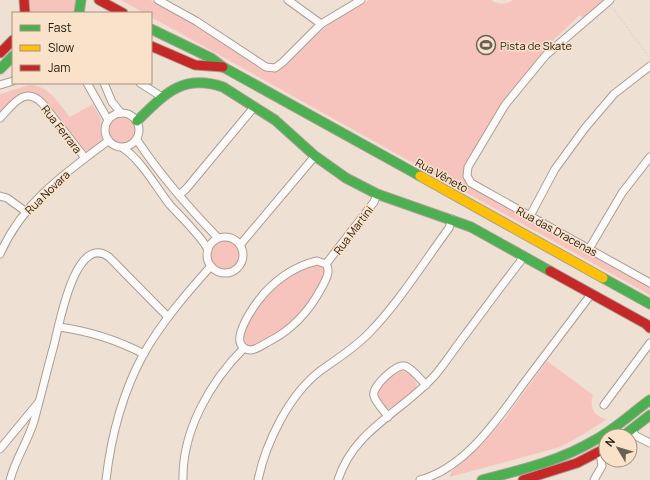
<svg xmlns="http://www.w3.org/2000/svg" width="650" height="480" font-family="Manrope,sans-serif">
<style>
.green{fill:#f7c4bd}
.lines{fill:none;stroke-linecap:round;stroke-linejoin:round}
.street-casing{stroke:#a89e94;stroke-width:9}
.fast-casing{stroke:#a89e94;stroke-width:11}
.slow-casing{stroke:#a89e94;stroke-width:11}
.jam-casing{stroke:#a89e94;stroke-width:11}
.path{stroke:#d4d0cc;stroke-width:1;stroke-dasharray:2 2;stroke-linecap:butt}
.street{stroke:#fcfaf9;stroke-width:7}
.fast{stroke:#4caf50;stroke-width:9}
.slow{stroke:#ffc107;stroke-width:9}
.jam{stroke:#c62828;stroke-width:9}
.labels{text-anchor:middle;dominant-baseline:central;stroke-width:3;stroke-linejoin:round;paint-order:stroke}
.poi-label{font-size:11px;fill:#221a11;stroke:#f9e2c9;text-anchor:start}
.street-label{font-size:11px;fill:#221a11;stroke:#f9e2c9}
</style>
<rect width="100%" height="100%" fill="#eee1d4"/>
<!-- green -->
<g class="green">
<polygon points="29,0 76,0 74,13 30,13 29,9"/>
<path d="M 121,0 L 150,0 L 153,1 L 196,25 L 262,70 C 269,73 275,73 282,68 L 317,34 L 336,19 L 369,0 L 491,0 C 498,5 506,5 513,0 L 606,0 L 582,18 L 580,15 L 542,51 L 544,54 L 504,103 L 465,179 L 471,187 L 650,288 L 650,295 L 151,17 L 151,13 L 144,13 Z"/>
<path d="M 29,85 C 49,85 58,103 70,117 L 93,104 L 101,119 L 100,129 L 102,139 L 100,144 L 89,152 L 82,150 L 42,97 C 23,83 12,101 0,113 L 0,94 Z"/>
<circle cx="122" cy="130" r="14"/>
<circle cx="225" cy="255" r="14"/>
<path d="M 316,264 L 322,265 C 327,271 323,278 320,284 C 306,313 280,336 250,346 L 244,344 C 242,336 245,330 248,323 C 262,294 286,274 316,264 Z"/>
<path d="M 547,361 L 593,395 C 589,407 594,417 607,419 L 584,434 L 560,447 L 450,477 L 451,472 L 476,450 L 506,417 Z"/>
<path d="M 402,371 C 411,373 419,381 416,390 L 393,409 C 388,409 385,408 382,403 C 381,401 378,398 378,395 C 377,387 395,372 402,371 Z"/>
</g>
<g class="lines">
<defs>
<g id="street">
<polyline points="158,0 196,21 266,67 275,68 283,62 321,24 361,0"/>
<polyline points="288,0 321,24"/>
<polyline points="610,0 546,55 505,105 468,167 467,176 471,183 650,283"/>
<polyline points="87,83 108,120"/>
<polyline points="104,83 112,102 121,113"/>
<polyline points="140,83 162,97"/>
<polyline points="0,85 13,81"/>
<circle cx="122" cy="130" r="17"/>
<path d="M 0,118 C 12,106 24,85 42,103 L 85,158"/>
<path d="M 137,140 C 160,175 189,208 218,238"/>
<path d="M 123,148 C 141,160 156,187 170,205 C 180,216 203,238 208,250"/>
<polyline points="179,195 186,189 255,106"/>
<polyline points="0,196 7,198 25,211"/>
<polyline points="530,216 555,169 585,128 614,94 650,66"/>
<circle cx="225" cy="255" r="18"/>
<polyline points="240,245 315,156"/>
<polyline points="589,249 622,193 650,157"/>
<path d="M 0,254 C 23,202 64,174 108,141"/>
<path d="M 317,261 L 326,264 C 331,272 326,279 322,287 C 310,310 292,330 268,342 C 263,345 257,349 251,350 C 248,350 245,349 243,347 C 232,338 252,309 258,301 C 272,282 294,266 317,261 Z"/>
<polyline points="326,264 374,202 377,194"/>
<path d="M 59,327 C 89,331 117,340 144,354"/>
<polyline points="604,405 650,343"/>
<path d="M 388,417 C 384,410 376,403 374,396 C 371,387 397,363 405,366 C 413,369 420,379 426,385"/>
<polyline points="631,430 636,436 650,443"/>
<polyline points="0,449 38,403"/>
<path d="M 10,480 C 15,460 28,441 34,421 C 41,396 47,370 54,345 C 59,326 75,232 109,257 L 168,317"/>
<path d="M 106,480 C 111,437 122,394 143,355 C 161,323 186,294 211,266"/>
<path d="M 183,480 C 182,431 210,382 244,348"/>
<path d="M 258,480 C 266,442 289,395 320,371 C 338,358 355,348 370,332 C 399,302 424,262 449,228 L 452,219"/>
<path d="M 338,480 C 354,429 403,412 436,374 C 446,362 455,348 465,335 C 483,311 501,286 520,262 L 523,255"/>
<path d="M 420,480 C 468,467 499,416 527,379 C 549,350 570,322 592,293"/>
<polyline points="594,480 602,466 600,452"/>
</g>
<g id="fast">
<polyline points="79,13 81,0"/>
<polyline points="151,29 211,58 223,67 420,176"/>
<polyline points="0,69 13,56"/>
<path d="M 137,121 C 164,95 182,73 223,87 L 275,120 L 315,156 L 346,178 L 377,194 L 471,227 L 550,271"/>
<polyline points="603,278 650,304"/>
<polyline points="623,436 650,415"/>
<path d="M 482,480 C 521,470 560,461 595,440 C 615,429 632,413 650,400"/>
</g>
<polyline id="slow" points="420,176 603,278"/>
<g id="jam">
<polyline points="24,0 25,13"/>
<polyline points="99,0 123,13"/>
<polyline points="151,46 195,65 223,67"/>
<polyline points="0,53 13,40"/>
<polyline points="550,271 646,324 650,328"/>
<polyline points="523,480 577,463 606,448"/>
</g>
</defs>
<!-- street casing -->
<use href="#street" class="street-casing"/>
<!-- fast casing -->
<use href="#fast" class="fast-casing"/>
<!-- slow casing -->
<use href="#slow" class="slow-casing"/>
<!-- jam casing -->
<use href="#jam" class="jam-casing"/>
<!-- path -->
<polyline class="path" points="612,7 650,58"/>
<!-- street -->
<use href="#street" class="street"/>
<!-- fast -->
<use href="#fast" class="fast"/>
<!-- slow -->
<use href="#slow" class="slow"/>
<!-- jam -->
<use href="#jam" class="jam"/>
</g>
<!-- icons -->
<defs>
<symbol id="stadium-ring" viewBox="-11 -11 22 22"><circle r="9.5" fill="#f9e2c9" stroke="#696055" stroke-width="1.5"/><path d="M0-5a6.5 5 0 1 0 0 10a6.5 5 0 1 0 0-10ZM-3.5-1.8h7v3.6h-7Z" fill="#696055"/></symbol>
</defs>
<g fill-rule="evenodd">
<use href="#stadium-ring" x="475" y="34" width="22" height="22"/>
</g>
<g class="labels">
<!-- poi labels -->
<g class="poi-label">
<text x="500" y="45">Pista de Skate</text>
</g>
<!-- street labels -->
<g class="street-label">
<text transform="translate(62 129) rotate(52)">Rua Ferrara</text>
<text transform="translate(442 175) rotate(29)">Rua Vêneto</text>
<text transform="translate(47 192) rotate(-44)">Rua Novara</text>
<text transform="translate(353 230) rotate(-53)">Rua Martini</text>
<text transform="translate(557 231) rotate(29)">Rua das Dracenas</text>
</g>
</g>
<!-- legend -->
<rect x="12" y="12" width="140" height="72" fill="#f9e2c9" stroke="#a3927f"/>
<rect x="20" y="25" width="20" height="6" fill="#4caf50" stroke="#a3927f"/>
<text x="48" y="32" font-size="12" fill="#221a11">Fast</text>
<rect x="20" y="45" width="20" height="6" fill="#ffc107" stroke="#a3927f"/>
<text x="48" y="52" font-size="12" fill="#221a11">Slow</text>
<rect x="20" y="65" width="20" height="6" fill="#c62828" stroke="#a3927f"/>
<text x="48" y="72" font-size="12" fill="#221a11">Jam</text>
<!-- north arrow -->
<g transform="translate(618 448) rotate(308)"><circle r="19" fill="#f9e2c9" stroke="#a3927f"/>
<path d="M0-3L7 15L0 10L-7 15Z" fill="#696055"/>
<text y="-6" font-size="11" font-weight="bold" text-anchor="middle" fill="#221a11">N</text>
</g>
</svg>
